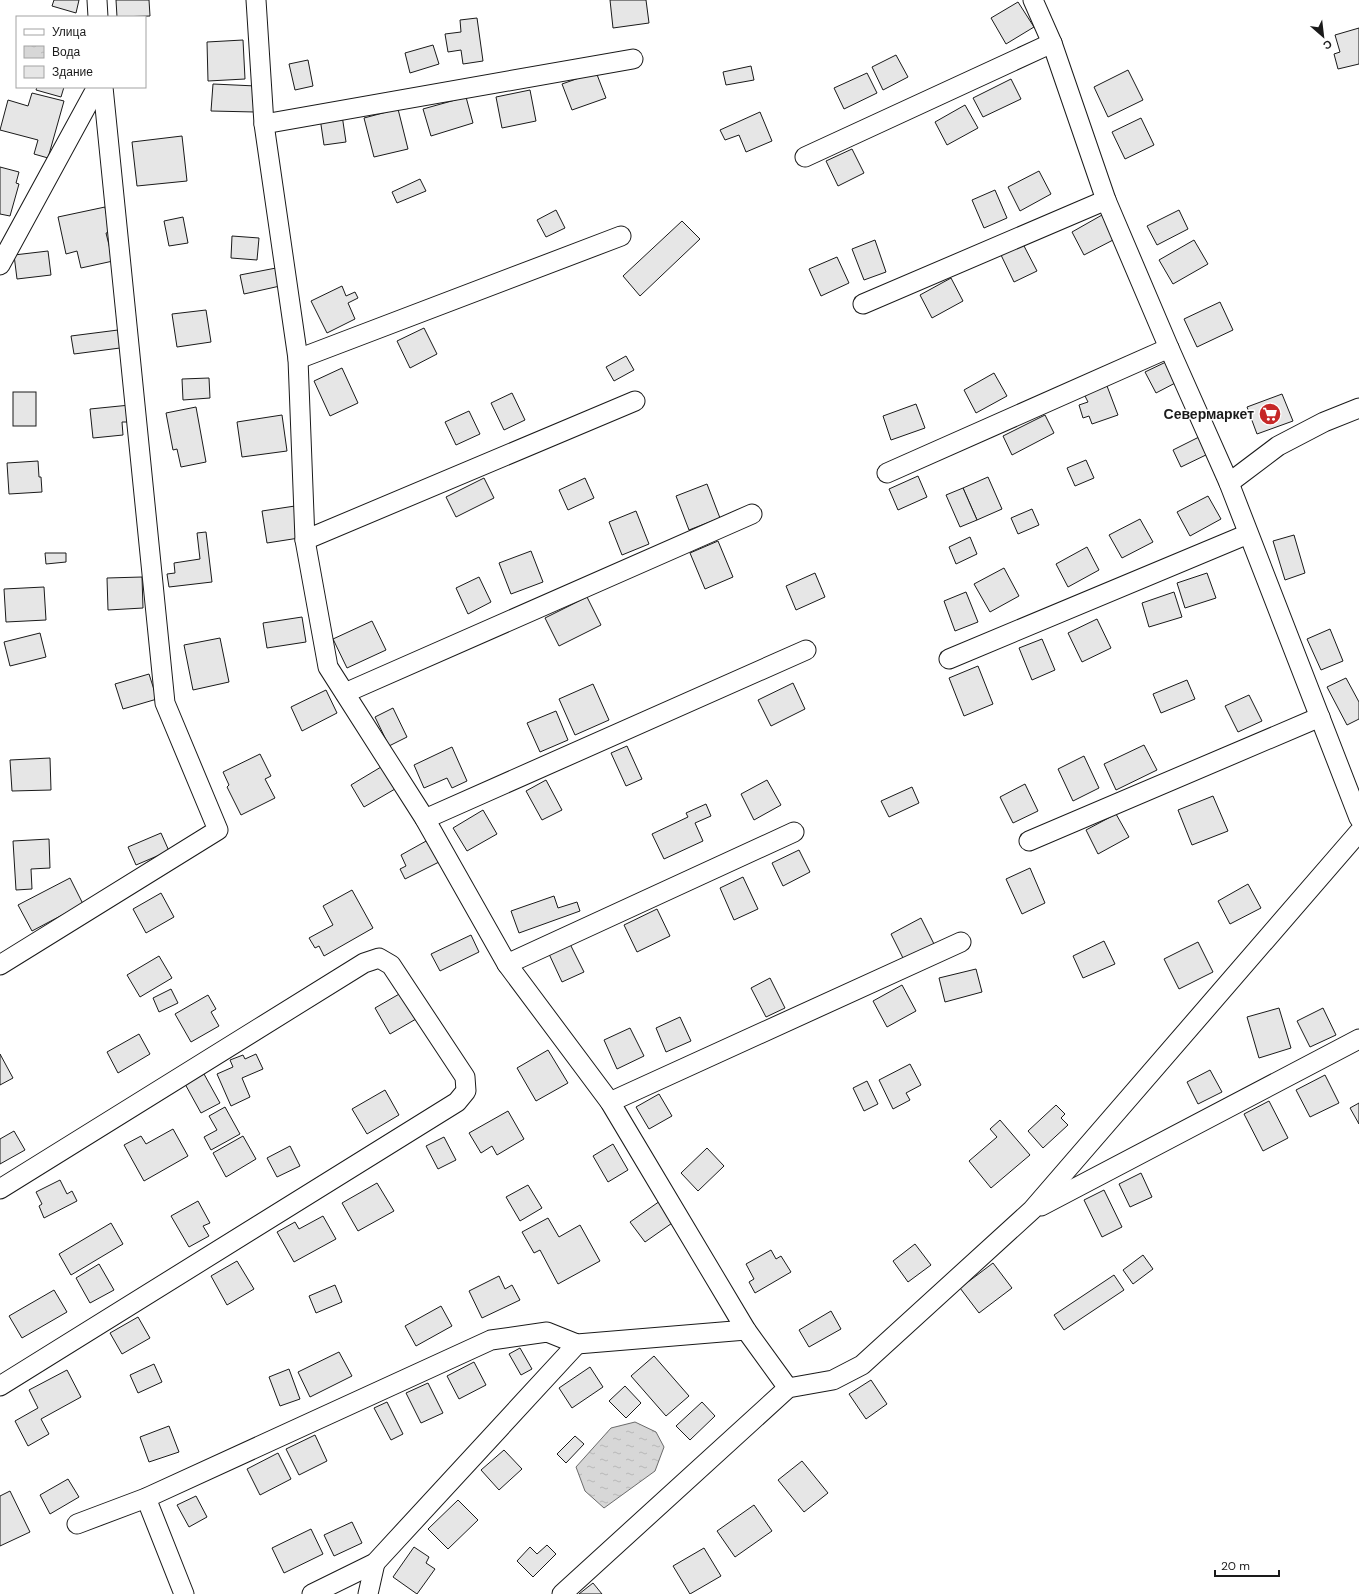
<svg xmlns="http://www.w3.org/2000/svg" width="1359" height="1594" viewBox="0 0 1359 1594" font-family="'DM Sans',sans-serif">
<defs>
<pattern id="water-ripples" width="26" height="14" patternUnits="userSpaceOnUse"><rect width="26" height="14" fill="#d7d7d7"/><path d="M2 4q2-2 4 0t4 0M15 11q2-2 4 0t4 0" fill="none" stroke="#b8b8b8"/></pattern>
</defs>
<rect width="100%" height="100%" fill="#fff"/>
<path fill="url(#water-ripples)" stroke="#6a6a6a" d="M635 1422 656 1432 664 1447 655 1471 604 1508 585 1491 576 1467 611 1428Z"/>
<g fill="#e6e6e6" stroke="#1a1a1a">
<path d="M54 0H79L76 13 52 6Z"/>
<path d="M116 0H149L150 16 117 17Z"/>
<path d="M610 0H646L649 23 613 28Z"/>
<path d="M1018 2 1034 27 1006 44 991 18Z"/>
<path d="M477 18 483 61 463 64 461 50 448 52 445 34 461 32 460 20Z"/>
<path d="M1359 28V64L1338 69 1334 54 1340 52 1335 35Z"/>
<path d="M243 40 245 79 208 81 207 42Z"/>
<path d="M433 45 439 64 410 73 405 53Z"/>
<path d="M896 55 908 77 883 90 872 67Z"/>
<path d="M308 60 313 86 295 90 289 64Z"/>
<path d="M751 66 754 80 726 85 723 72Z"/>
<path d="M1128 70 1143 100 1108 117 1094 87Z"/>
<path d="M596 72 606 98 572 110 562 84Z"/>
<path d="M867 73 877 93 844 109 834 88Z"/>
<path d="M1011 79 1021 99 983 117 973 98Z"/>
<path d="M213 84 256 86 255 112 211 111Z"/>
<path d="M37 87H64L61 97 36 90Z"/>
<path d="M530 90 536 121 502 128 496 97Z"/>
<path d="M32 93 64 101 48 158 34 154 38 140 0 130 8 100 28 106Z"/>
<path d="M466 97 473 123 431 136 423 109Z"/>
<path d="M965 105 978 128 947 145 935 122Z"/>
<path d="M398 109 408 149 374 157 364 118Z"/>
<path d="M760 112 772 141 746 152 739 135 725 140 720 130Z"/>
<path d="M342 115 346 142 324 145 320 118Z"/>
<path d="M1141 118 1154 145 1125 159 1112 132Z"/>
<path d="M182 136 187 181 137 186 132 142Z"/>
<path d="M852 149 864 173 838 186 826 161Z"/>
<path d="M0 167 19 172 16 183 19 184 10 216 0 214Z"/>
<path d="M1039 171 1051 194 1020 211 1008 187Z"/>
<path d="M420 179 426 191 397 203 392 192Z"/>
<path d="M995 190 1007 218 984 228 972 200Z"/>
<path d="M105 207 110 232 106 233 113 261 81 268 77 251 66 254 58 217Z"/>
<path d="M556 210 565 228 546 237 537 220Z"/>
<path d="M1179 210 1188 229 1157 245 1147 226Z"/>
<path d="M1102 215 1115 239 1084 255 1072 232Z"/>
<path d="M183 217 188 243 169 246 164 221Z"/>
<path d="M682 221 700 239 640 296 623 276Z"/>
<path d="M232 236 259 238 257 260 231 258Z"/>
<path d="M875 240 886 272 864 280 852 249Z"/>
<path d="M1194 240 1208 264 1173 284 1159 260Z"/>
<path d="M1023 244 1037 271 1014 282 1001 255Z"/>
<path d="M48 251 51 275 17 279 14 255Z"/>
<path d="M837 257 849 283 821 296 809 269Z"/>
<path d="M276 268 280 286 244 294 240 275Z"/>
<path d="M951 278 963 301 932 318 920 295Z"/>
<path d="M342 286 346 296 355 292 358 298 348 303 355 319 327 333 311 301Z"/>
<path d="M1220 302 1233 330 1197 347 1184 319Z"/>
<path d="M206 310 211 342 177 347 172 314Z"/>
<path d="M424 328 437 354 410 368 397 341Z"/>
<path d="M118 330 120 348 74 354 71 336Z"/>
<path d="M626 356 634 370 614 381 606 367Z"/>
<path d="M1168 361 1179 381 1156 393 1145 372Z"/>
<path d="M342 368 358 403 330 416 314 381Z"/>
<path d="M994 373 1007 396 976 413 964 390Z"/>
<path d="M209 378 210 398 183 400 182 379Z"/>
<path d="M1107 386 1118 415 1092 424 1089 416 1083 418 1079 405 1088 402 1084 394Z"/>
<rect x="13" y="392" width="23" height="34"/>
<path d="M512 393 525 420 504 430 491 403Z"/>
<path d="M1282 394 1293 421 1257 434 1247 407Z"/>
<path d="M916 404 925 428 891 440 883 416Z"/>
<path d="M130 405 132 422H122L123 435 93 438 90 409Z"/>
<path d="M196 407 206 462 181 467 177 449 173 450 166 413Z"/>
<path d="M469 411 480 434 456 445 445 422Z"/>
<path d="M282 415 287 451 242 457 237 422Z"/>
<path d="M1045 415 1054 433 1012 455 1003 436Z"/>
<path d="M1201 436 1210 453 1181 467 1173 450Z"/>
<path d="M1086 460 1094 478 1075 486 1067 468Z"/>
<path d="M38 461 39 477H41L42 492 9 494 7 463Z"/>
<path d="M918 476 927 497 898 510 889 489Z"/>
<path d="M988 477 1002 509 977 520 963 488Z"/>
<path d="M484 478 494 498 456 517 446 497Z"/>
<path d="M585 478 594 498 568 510 559 490Z"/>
<path d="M707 484 720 518 689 530 676 496Z"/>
<path d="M963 488 977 520 960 527 946 495Z"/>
<path d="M1208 496 1221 519 1190 536 1177 512Z"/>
<path d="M295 506 299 538 267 543 262 511Z"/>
<path d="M1032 509 1039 525 1018 534 1011 518Z"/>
<path d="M636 511 649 544 622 555 609 522Z"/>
<path d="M1140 519 1153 542 1122 558 1109 535Z"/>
<path d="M206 532 212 582 169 587 167 574 175 573 174 563 200 559 197 533Z"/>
<path d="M1294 535 1305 573 1285 580 1273 541Z"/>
<path d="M970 537 977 554 956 564 949 547Z"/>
<path d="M718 541 733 577 705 589 690 553Z"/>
<path d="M1087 547 1099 570 1068 587 1056 564Z"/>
<path d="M531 551 543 582 511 594 499 563Z"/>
<path d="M45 553H66V562L46 564Z"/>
<path d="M1004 568 1019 596 990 612 974 584Z"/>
<path d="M815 573 825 597 796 610 786 586Z"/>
<path d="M1207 573 1216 598 1185 608 1177 583Z"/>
<path d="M142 577 143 608 108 610 107 578Z"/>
<path d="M479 577 491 602 468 614 456 588Z"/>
<path d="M44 587 46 620 6 622 4 589Z"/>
<path d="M966 592 978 622 955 631 944 601Z"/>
<path d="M1174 592 1182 617 1149 627 1142 603Z"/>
<path d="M587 597 601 625 559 646 545 618Z"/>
<path d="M302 617 306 642 267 648 263 623Z"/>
<path d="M1097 619 1111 648 1082 662 1068 633Z"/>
<path d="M372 621 386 650 347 668 333 639Z"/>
<path d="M1330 629 1343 661 1321 670 1307 639Z"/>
<path d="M40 633 46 657 10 666 4 642Z"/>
<path d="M220 638 229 682 193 690 184 645Z"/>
<path d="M1042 639 1055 670 1032 680 1019 648Z"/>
<path d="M978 666 993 704 964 716 949 678Z"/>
<path d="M149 674 157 699 123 709 115 684Z"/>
<path d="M1346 678 1359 702V719L1347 725 1327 687Z"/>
<path d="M1187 680 1195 699 1161 713 1153 694Z"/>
<path d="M793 683 805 709 771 726 758 700Z"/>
<path d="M593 684 609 720 575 735 559 699Z"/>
<path d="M326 690 337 713 302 731 291 707Z"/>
<path d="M1249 695 1262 721 1238 732 1225 706Z"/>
<path d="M393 708 407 737 389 746 375 717Z"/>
<path d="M556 711 568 740 540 752 527 723Z"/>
<path d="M1144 745 1157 770 1116 790 1104 764Z"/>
<path d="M627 746 642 779 626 786 611 753Z"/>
<path d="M452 747 467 781 452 788 447 778 424 788 414 765Z"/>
<path d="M260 754 271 776 265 779 275 798 241 815 227 787 229 785 223 772Z"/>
<path d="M1084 756 1099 788 1073 801 1058 769Z"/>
<path d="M50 758 51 790 12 791 10 760Z"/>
<path d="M381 767 395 789 364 807 351 785Z"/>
<path d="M546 780 562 810 542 820 526 791Z"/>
<path d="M767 780 781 805 754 820 741 794Z"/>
<path d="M1025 784 1038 811 1013 823 1000 797Z"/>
<path d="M912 787 919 803 889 817 881 801Z"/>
<path d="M1213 796 1228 831 1192 845 1178 810Z"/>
<path d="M706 804 711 816 695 823 703 841 664 859 652 834 688 817 686 813Z"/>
<path d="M483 810 497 834 467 851 453 828Z"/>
<path d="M1116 814 1129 837 1098 854 1086 830Z"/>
<path d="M161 833 169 851 136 865 128 847Z"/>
<path d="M49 839 50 868 31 869 32 889 16 890 13 841Z"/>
<path d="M428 840 439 862 405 879 400 869 406 866 401 855Z"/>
<path d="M799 850 810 872 783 886 772 863Z"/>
<path d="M1030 868 1045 903 1022 914 1006 879Z"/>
<path d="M743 877 758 909 734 920 720 888Z"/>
<path d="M70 878 83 904 32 931 18 905Z"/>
<path d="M1248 884 1261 908 1230 924 1218 901Z"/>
<path d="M352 890 373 928 324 956 319 946 315 948 309 938 333 925 323 906Z"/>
<path d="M161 893 174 917 146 933 133 909Z"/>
<path d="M554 896 558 908 577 902 580 911 519 933 511 911Z"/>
<path d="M657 909 670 936 637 952 624 925Z"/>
<path d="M921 918 934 944 904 960 891 934Z"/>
<path d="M471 935 479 952 440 971 431 954Z"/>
<path d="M1104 941 1115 964 1083 978 1073 956Z"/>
<path d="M1198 942 1213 972 1179 989 1164 959Z"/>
<path d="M570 944 584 972 562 982 549 954Z"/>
<path d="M159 956 172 978 140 997 127 975Z"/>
<path d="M976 969 982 992 945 1002 939 978Z"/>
<path d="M770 978 785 1008 766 1017 751 988Z"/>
<path d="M902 985 916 1011 887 1027 873 1001Z"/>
<path d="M171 989 178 1003 159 1012 153 998Z"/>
<path d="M401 993 416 1019 390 1034 375 1008Z"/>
<path d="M208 995 216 1009 211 1012 219 1026 191 1042 175 1014Z"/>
<path d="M1279 1008 1291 1048 1259 1058 1247 1017Z"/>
<path d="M1323 1008 1336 1035 1310 1047 1297 1021Z"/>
<path d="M680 1017 691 1041 666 1052 656 1028Z"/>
<path d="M630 1028 644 1056 617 1069 604 1040Z"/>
<path d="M139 1034 150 1054 118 1073 107 1052Z"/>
<path d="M548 1050 568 1083 536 1101 517 1068Z"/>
<path d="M0 1054 13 1078 0 1085Z"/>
<path d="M256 1054 263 1069 242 1078 250 1097 231 1106 217 1074 233 1067 230 1060 243 1055 245 1059Z"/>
<path d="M910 1064 921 1085 906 1093 910 1100 893 1109 879 1080Z"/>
<path d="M1210 1070 1222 1092 1198 1104 1187 1082Z"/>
<path d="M204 1074 220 1103 201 1113 185 1084Z"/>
<path d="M1325 1075 1339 1103 1310 1117 1296 1090Z"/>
<path d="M867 1081 878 1104 864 1111 853 1088Z"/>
<path d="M385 1090 399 1115 367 1134 352 1109Z"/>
<path d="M659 1094 672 1116 649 1129 636 1107Z"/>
<path d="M1269 1101 1288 1138 1263 1151 1244 1114Z"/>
<path d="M1359 1103V1124L1350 1108Z"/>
<path d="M1056 1105 1065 1114 1061 1118 1068 1125 1043 1148 1028 1131Z"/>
<path d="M225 1107 240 1134 211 1150 204 1137 217 1130 209 1116Z"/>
<path d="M508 1111 524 1139 497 1155 492 1146 481 1153 469 1133Z"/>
<path d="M1000 1120 1030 1155 991 1188 969 1161 997 1137 990 1129Z"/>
<path d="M173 1129 188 1156 144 1181 124 1145 141 1136 146 1144Z"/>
<path d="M14 1131 25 1150 0 1164V1139Z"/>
<path d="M243 1136 256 1159 226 1177 213 1153Z"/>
<path d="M444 1137 456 1160 438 1169 426 1146Z"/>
<path d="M613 1144 628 1170 608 1182 593 1156Z"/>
<path d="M290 1146 300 1166 277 1177 267 1158Z"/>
<path d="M707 1148 724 1166 698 1191 681 1173Z"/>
<path d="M1141 1173 1152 1197 1130 1207 1119 1184Z"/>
<path d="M60 1180 67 1194 72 1191 77 1201 44 1218 39 1206 42 1204 36 1192Z"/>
<path d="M377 1183 394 1211 358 1231 342 1203Z"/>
<path d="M528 1185 542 1208 520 1221 506 1197Z"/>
<path d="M1104 1190 1122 1227 1102 1237 1084 1200Z"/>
<path d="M198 1201 210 1223 203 1226 209 1236 189 1247 171 1216Z"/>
<path d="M660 1201 675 1221 645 1242 630 1222Z"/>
<path d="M323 1216 336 1239 294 1262 277 1232 295 1222 299 1229Z"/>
<path d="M548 1218 559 1237 580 1225 600 1261 558 1284 540 1250 534 1253 522 1232Z"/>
<path d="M111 1223 123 1244 71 1275 59 1254Z"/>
<path d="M915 1244 931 1265 908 1282 893 1261Z"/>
<path d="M771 1250 776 1259 781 1256 791 1272 755 1293 749 1282 754 1279 746 1264Z"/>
<path d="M1143 1255 1153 1269 1133 1284 1123 1270Z"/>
<path d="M237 1261 254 1289 227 1305 211 1276Z"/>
<path d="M993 1263 1012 1288 979 1313 960 1288Z"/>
<path d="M99 1264 114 1290 90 1303 76 1278Z"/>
<path d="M1114 1275 1124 1290 1064 1330 1054 1315Z"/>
<path d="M499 1276 505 1289 512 1285 520 1300 482 1318 469 1291Z"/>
<path d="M335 1285 342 1302 316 1313 309 1296Z"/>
<path d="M54 1290 67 1312 22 1338 9 1316Z"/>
<path d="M441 1306 452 1326 416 1346 405 1326Z"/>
<path d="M831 1311 841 1329 809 1347 799 1330Z"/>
<path d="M138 1317 150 1338 122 1354 110 1333Z"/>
<path d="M520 1348 532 1369 521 1375 509 1354Z"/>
<path d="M339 1352 352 1376 310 1397 298 1372Z"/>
<path d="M654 1356 689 1396 666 1416 631 1376Z"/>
<path d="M474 1362 486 1385 459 1399 447 1376Z"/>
<path d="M154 1364 162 1382 138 1393 130 1375Z"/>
<path d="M590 1367 603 1387 572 1408 559 1388Z"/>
<path d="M289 1369 300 1399 280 1406 269 1377Z"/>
<path d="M67 1370 81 1397 41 1419 49 1434 28 1446 15 1421 38 1408 29 1390Z"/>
<path d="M871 1380 887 1404 866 1419 849 1394Z"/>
<path d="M428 1383 443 1413 421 1423 406 1393Z"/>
<path d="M625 1386 641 1403 626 1418 609 1401Z"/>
<path d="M387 1402 403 1434 391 1440 374 1408Z"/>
<path d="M702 1402 715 1416 690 1440 676 1426Z"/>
<path d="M169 1426 179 1452 149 1462 140 1437Z"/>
<path d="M315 1435 327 1461 299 1475 286 1449Z"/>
<path d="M575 1436 584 1444 566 1463 557 1454Z"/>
<path d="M504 1450 522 1469 499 1490 481 1470Z"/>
<path d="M278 1453 291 1479 260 1495 247 1469Z"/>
<path d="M802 1461 828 1493 804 1512 778 1480Z"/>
<path d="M68 1479 79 1497 50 1514 40 1495Z"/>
<path d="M10 1491 30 1532 0 1546V1496Z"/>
<path d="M196 1496 207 1517 189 1527 177 1505Z"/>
<path d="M458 1500 478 1520 448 1549 428 1529Z"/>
<path d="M754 1505 772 1531 735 1557 717 1531Z"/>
<path d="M352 1522 362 1543 334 1556 324 1535Z"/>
<path d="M311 1529 323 1554 284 1573 272 1548Z"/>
<path d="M547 1545 556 1554 533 1577 517 1561 530 1547 537 1554Z"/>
<path d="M414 1547 429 1557 426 1563 435 1569 417 1594 393 1577Z"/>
<path d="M704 1548 721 1576 690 1594 673 1566Z"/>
<path d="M593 1583 602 1594H579Z"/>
</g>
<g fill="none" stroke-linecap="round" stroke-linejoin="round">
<g stroke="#1a1a1a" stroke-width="21">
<g id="minor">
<path d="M97 0 98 17"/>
<path d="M256 0 264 124 298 359 305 540 328 667 425 819 507 964 610 1102 746 1330 788 1388"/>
<path d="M1033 0 1052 43 1106 200 1169 348 1229 483 1359 818"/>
<path d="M264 124 633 59"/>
<path d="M805 157 1052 43"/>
<path d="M0 265 97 87"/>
<path d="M863 304 1106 200"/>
<path d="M298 359 621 236"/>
<path d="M887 473 1169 348"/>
<path d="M1229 483 1278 446 1324 422 1359 408"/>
<path d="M305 540 635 401"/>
<path d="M949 659 1248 534"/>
<path d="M345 693 752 514"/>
<path d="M425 819 806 650"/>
<path d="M1029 841 1320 717"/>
<path d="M507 964 794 832"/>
<path d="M0 965 218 830 165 703 103 87"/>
<path d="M610 1102 961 942"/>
<path d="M0 1189 364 963 379 958 391 965 465 1077 466 1091 457 1102 0 1386"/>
<path d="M1041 1206 1359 1039"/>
<path d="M146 1498 184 1594"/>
<path d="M77 1524 146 1498 491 1340 547 1332 577 1344 746 1330"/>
<path d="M312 1594 375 1563 577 1344"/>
<path d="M368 1594 375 1563"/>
<path d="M562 1594 788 1388 833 1380 862 1365 1032 1210 1359 832"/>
</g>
</g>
<use href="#minor" stroke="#fff" stroke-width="19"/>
</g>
<defs>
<g id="supermarket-disc" transform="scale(1.15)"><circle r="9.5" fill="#c62828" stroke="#fff"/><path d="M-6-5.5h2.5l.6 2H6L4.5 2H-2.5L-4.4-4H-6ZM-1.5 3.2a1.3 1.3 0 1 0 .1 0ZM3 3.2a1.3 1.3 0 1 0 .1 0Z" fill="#fff"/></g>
</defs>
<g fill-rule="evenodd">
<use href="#supermarket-disc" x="1270" y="414"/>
</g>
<g text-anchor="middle" stroke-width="3" stroke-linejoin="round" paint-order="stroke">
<g font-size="14" font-weight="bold" fill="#1a1a1a" stroke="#fff" text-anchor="end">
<text x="1254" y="419">Севермаркет</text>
</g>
</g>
<rect x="16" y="16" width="130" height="72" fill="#ffffff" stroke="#a3a3a3"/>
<rect x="24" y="29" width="20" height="6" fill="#ffffff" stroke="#a3a3a3"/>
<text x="52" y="36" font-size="12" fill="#1a1a1a">Улица</text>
<rect x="24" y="46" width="20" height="12" fill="url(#water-ripples)" stroke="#a3a3a3"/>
<text x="52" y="56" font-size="12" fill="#1a1a1a">Вода</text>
<rect x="24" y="66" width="20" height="12" fill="#e6e6e6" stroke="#a3a3a3"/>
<text x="52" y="76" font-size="12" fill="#1a1a1a">Здание</text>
<g transform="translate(1323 36) rotate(152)" stroke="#ffffff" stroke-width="3" paint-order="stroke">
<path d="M0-3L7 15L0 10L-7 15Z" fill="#1a1a1a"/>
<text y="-6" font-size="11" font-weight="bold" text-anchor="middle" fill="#1a1a1a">С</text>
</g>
<path d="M1215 1570v6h64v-6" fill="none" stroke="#1a1a1a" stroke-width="2"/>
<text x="1221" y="1570" font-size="12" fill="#1a1a1a" stroke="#ffffff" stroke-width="3" paint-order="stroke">20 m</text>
</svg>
